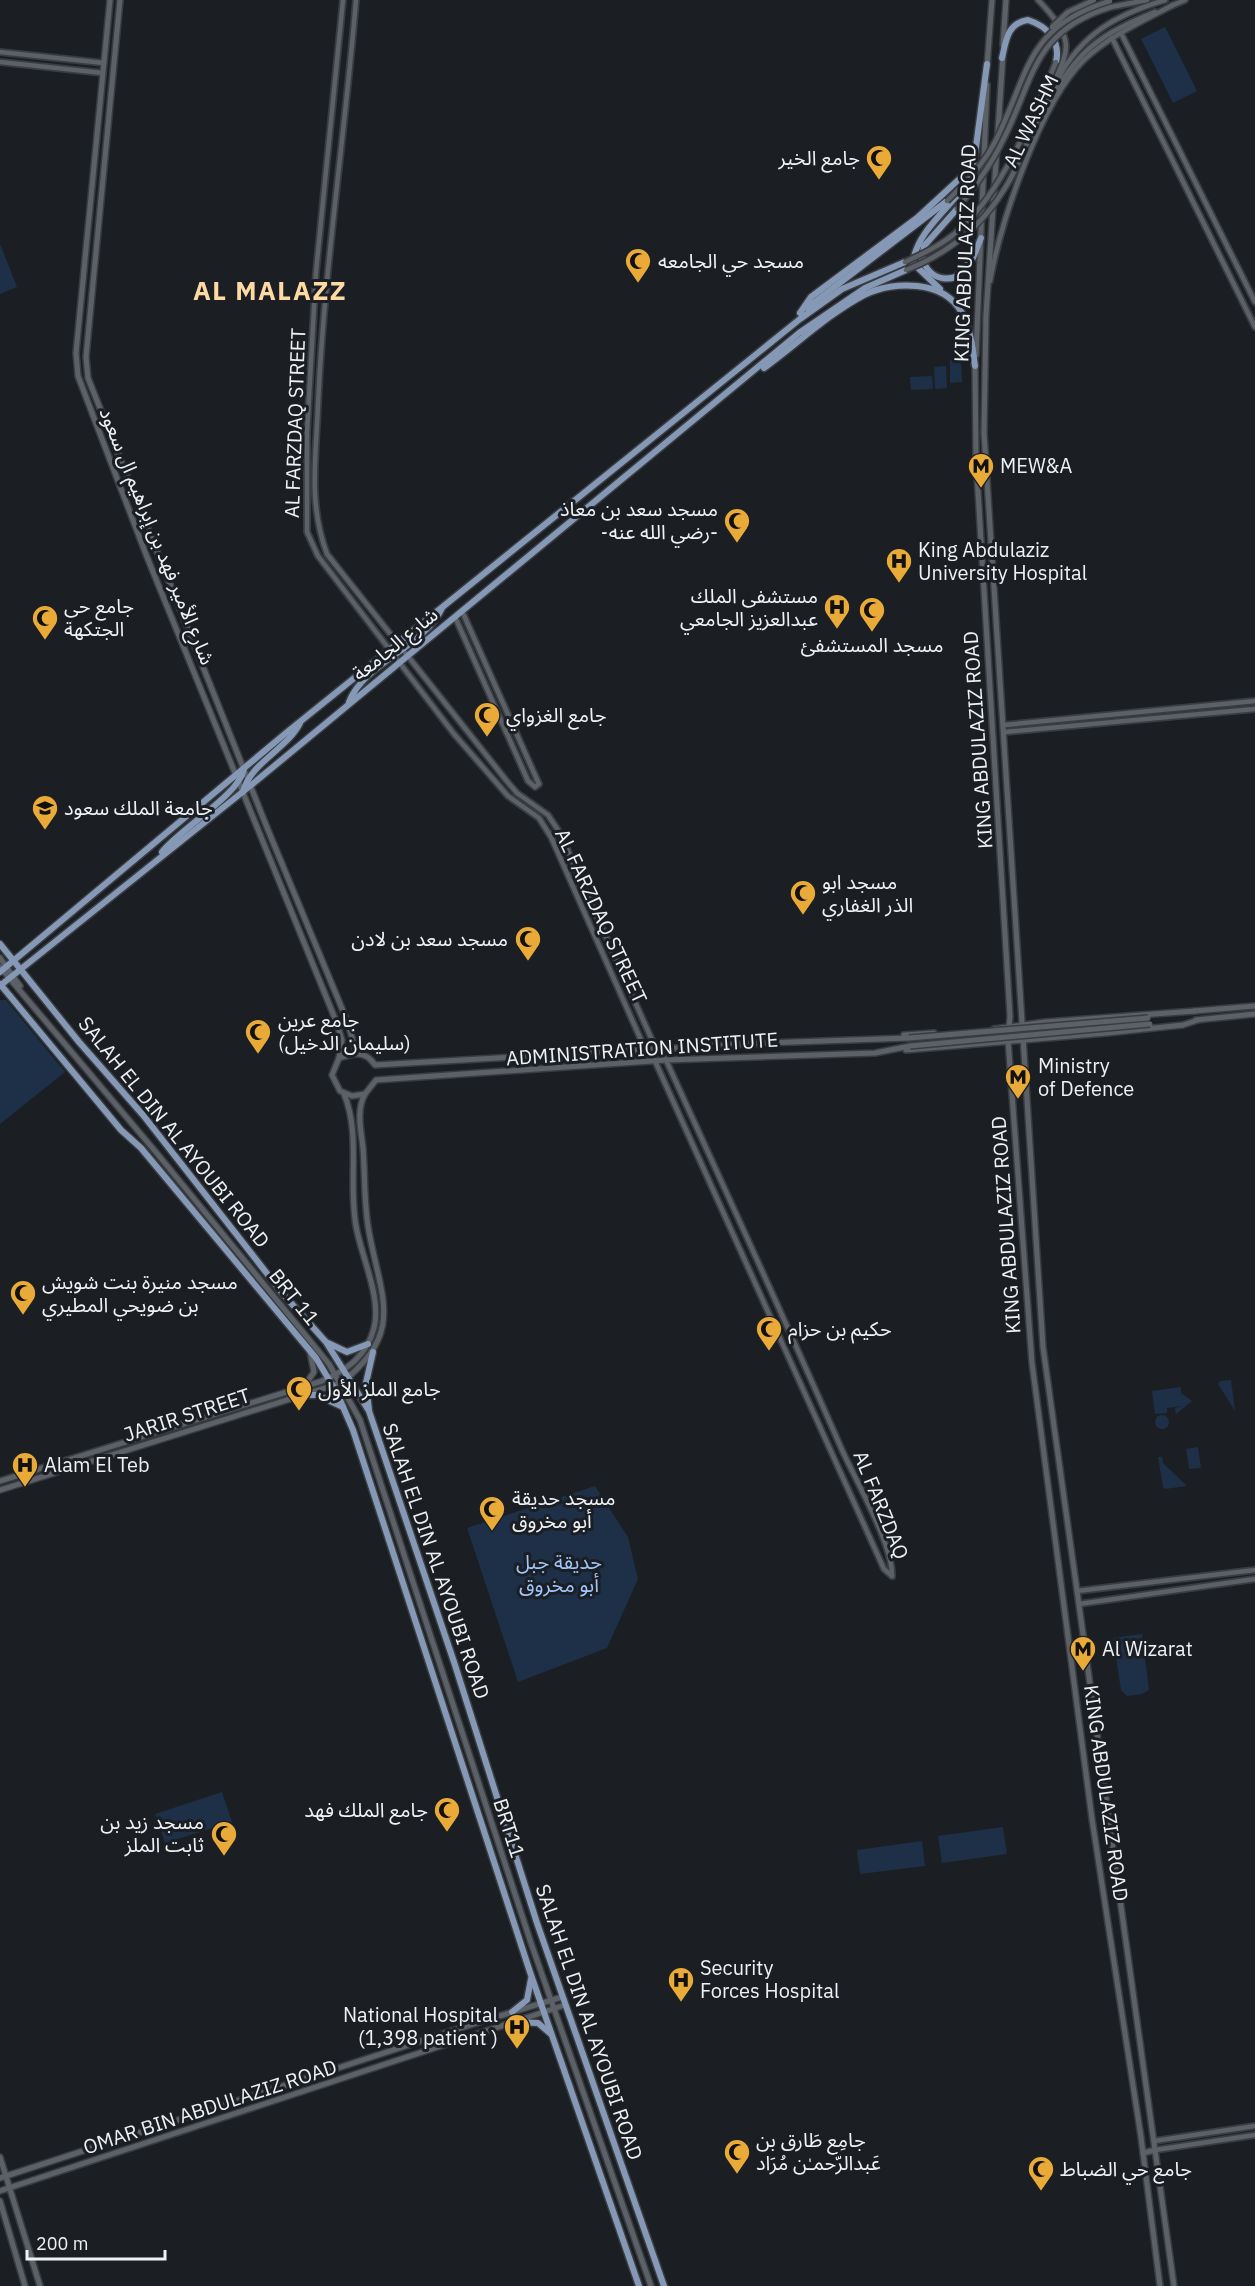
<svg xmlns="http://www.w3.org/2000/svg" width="1255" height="2286" viewBox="0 0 1255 2286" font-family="'IBM Plex Sans','Noto Sans Arabic',sans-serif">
<rect width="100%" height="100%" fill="#1b1f24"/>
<g fill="#1e2f48">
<path d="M1165 27 1197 91 1173 103 1141 39Z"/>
<path d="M0 244 17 287 0 294Z"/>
<path d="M961 359 962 382 950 383V360Z"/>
<path d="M946 366 947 388 935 389 934 367Z"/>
<path d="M932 376 933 389 911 390 910 377Z"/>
<path d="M0 1000H6L65 1072 0 1124Z"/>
<path d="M1231 1380 1235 1411 1218 1384 1220 1381Z"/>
<path d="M1181 1387V1393L1192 1401 1176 1414 1175 1408 1183 1406 1167 1408V1413L1155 1414 1152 1391Z"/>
<circle cx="1162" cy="1422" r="7"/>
<path d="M1198 1447 1201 1468 1189 1469 1186 1449Z"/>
<path d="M1158 1457H1162L1163 1463 1187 1486 1165 1489 1163 1487Z"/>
<path d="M595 1486 628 1537 638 1579 607 1648 518 1682 467 1528Z"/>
<path d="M1142 1634 1149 1690 1142 1694 1127 1696 1121 1690 1113 1638Z"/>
<path d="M222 1792 232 1822 165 1843 155 1814Z"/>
<path d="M1003 1827 1007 1854 942 1863 938 1836Z"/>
<path d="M922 1841 925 1866 860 1874 857 1850Z"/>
</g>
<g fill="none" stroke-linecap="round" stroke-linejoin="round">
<g stroke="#393c40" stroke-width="8">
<g id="tertiary">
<path d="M343 0 316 272 307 433V532L318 556 454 734 508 796 539 818 551 837 645 1049 655 1061 884 1569 892 1576"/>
<path d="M356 0C345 135 324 270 318 405 316 458 308 503 327 554L506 780 517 793 548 815 560 833 656 1049 666 1060C725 1190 785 1319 842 1450 856 1481 893 1545 892 1576"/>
<path d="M1038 0C1085 48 1063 55 1042 108"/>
<path d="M1171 6 1185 0"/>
<path d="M1111 7 1147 0"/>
<path d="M1121 33 1255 302"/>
<path d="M1112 38 1255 327"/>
<path d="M0 52 104 63"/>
<path d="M0 62 103 73"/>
<path d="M1058 79C1082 33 1118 14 1165 0"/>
<path d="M1037 121C1074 59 1085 40 1155 12"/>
<path d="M990 281C1001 221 1040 103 1084 60 1109 36 1143 21 1173 5"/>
<path d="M455 617 528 781 535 787 539 784 462 611"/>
<path d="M1004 725 1255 701"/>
<path d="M1005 732 1255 709"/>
<path d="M1077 1591 1255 1570"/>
<path d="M1079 1604 1255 1579"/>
<path d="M1154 2141 1255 2126"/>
<path d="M1155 2150 1255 2135"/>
</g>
</g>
<g stroke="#393c40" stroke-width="8">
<g id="secondary">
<path d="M110 0 76 353 78 376 147 557 336 1021 342 1040 339 1058"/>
<path d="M120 0 86 357 88 378 268 830 348 1023 356 1052"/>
<path d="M1003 45 1006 0"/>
<path d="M1003 54 986 315 984 433 1043 1347 1155 2150 1143 2153"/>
<path d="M987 67 992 0"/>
<path d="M976 355 987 85"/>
<path d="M975 364 976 459 1010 1016 1008 1040 1032 1363 1092 1819 1141 2137 1160 2286"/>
<path d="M0 958 20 986"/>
<path d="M0 967 155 1151 329 1364 360 1420 531 1943 651 2286"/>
<path d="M1194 1011 1255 1006"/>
<path d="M1196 1020 1255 1014"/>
<path d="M994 1029 1045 1022 1195 1011"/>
<path d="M904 1035 934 1033"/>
<path d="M909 1038 764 1043 375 1065C365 1050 354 1053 339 1058L332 1075 340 1091 352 1096 365 1094 376 1080 666 1060 875 1053 910 1046"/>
<path d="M906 1050 1107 1033 1183 1025 1198 1020"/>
<path d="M305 1385 314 1372 310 1352"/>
<path d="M0 1481 322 1381C347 1370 367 1356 374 1328 382 1298 361 1256 356 1226 348 1183 361 1134 344 1094"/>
<path d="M0 1490 341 1383C408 1331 379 1295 368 1226 364 1200 365 1174 363 1148 361 1130 356 1110 365 1094"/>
<path d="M1155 2150 1174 2286"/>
<path d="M0 2157 40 2286"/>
<path d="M0 2178 473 2024 562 1997"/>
<path d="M0 2191 565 2005"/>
<path d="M0 2201 25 2286"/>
</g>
</g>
<g stroke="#393c40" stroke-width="9">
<g id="primary">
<path d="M1002 58C1006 41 1007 23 1028 20 1047 26 1061 41 1056 62"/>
<path d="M957 209 924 246 922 259C928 274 939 282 956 277L973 258 981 238"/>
<path d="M940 289 913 263C916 230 956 203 974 174"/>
<path d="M807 308 947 201"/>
<path d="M800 313 811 297 917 218 966 173 974 162 987 64"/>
<path d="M764 368C797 344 828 314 864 295 880 287 900 284 917 286 964 291 970 325 975 366"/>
<path d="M349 702C364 663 424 647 442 608"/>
<path d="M243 792C250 763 286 750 300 723"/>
<path d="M162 852C181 828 239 795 244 769"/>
<path d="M0 944 79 1042 143 1115 283 1294 326 1342 369 1411 454 1662 537 1923 664 2286"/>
<path d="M0 972 286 733 800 319 842 289 905 262"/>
<path d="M0 984 121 1130 141 1148 316 1358 337 1393 353 1430 530 1972 639 2286"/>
<path d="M1 985 250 786 799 333 865 288 906 270"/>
<path d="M328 1343 347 1352 368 1344"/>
<path d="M305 1395H317L343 1407"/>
<path d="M369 1410 366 1383 373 1352"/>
<path d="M512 2012 527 2000 531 1979"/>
<path d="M515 2022 538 2023 551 2034"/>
</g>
</g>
<use href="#tertiary" stroke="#5c6067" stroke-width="4.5"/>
<use href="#secondary" stroke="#5c6067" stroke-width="5"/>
<use href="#primary" stroke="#8599b6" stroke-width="6"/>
<g stroke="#393c40" stroke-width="8" stroke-linecap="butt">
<g id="tertiary-bridge">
<path d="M1052 27 1068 12 1094 0"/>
<path d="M947 201C966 182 984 164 996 140 1030 72 1025 27 1110 1"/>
<path d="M957 209C973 189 990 167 1001 144 1035 80 1030 32 1111 7"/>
<path d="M905 262C924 253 944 244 960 229 1002 192 1034 114 1056 62"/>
<path d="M906 270C947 254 982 226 1005 188 1018 168 1026 143 1037 121"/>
</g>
</g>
<g stroke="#393c40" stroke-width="8" stroke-linecap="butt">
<g id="secondary-bridge">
<path d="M909 1038 1148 1018"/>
<path d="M910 1046 1150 1024"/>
</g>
</g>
<use href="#tertiary-bridge" stroke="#5c6067" stroke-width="4.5"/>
<use href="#secondary-bridge" stroke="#5c6067" stroke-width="5"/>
</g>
<defs>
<g id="mosque-pin" transform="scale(1.35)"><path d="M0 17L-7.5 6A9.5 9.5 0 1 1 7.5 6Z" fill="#eaaa38" stroke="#1b1f24"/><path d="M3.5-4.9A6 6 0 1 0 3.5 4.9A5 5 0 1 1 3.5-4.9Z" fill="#111"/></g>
<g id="metro-pin" transform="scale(1.35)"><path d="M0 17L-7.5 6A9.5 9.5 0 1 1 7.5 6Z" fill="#eaaa38" stroke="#1b1f24"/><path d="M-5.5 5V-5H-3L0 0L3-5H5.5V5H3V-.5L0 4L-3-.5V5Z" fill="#111"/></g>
<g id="hospital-pin" transform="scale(1.35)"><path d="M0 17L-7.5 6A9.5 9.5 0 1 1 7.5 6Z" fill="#eaaa38" stroke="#1b1f24"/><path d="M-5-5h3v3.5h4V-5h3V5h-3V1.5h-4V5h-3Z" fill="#111"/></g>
<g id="university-pin" transform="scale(1.35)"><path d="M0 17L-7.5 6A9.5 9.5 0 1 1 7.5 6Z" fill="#eaaa38" stroke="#1b1f24"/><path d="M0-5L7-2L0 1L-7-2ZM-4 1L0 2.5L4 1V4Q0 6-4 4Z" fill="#111"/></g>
</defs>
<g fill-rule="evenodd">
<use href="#mosque-pin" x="879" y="158"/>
<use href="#mosque-pin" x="638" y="261"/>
<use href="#metro-pin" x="981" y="466"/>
<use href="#mosque-pin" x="737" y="521"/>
<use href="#hospital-pin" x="899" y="561"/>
<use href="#hospital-pin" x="837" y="607"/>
<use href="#mosque-pin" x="872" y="610"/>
<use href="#mosque-pin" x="45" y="618"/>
<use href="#mosque-pin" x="487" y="715"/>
<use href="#university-pin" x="45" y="808"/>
<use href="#mosque-pin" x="803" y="893"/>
<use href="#mosque-pin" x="528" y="939"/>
<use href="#mosque-pin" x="258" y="1032"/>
<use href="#metro-pin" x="1018" y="1077"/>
<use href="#mosque-pin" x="23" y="1293"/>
<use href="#mosque-pin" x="769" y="1329"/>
<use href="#mosque-pin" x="299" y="1389"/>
<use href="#hospital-pin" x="25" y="1465"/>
<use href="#mosque-pin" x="492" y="1509"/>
<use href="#metro-pin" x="1083" y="1649"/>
<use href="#mosque-pin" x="447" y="1810"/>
<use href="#mosque-pin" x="224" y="1834"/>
<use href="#hospital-pin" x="681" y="1980"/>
<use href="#hospital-pin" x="517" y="2027"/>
<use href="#mosque-pin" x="737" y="2152"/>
<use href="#mosque-pin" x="1041" y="2169"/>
</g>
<g text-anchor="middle" stroke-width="6" stroke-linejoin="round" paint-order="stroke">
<g font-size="20" fill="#eff2f5" stroke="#1b1f24">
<text transform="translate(1031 121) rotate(-64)" y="7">AL WASHM</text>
<text transform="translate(965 253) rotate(-88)" y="7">KING ABDULAZIZ ROAD</text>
<text transform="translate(295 423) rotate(-88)" y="7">AL FARZDAQ STREET</text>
<text transform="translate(157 536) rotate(68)" y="7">شارع الأمير فهد بن إبراهيم ال سعود</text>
<text transform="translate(395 644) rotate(-39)" y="7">شارع الجامعة</text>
<text transform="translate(978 740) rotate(-94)" y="7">KING ABDULAZIZ ROAD</text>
<text transform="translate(601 916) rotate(65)" y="7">AL FARZDAQ STREET</text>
<text transform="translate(642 1049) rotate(-4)" y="7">ADMINISTRATION INSTITUTE</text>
<text transform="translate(174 1132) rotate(51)" y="7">SALAH EL DIN AL AYOUBI ROAD</text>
<text transform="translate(1006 1225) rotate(-94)" y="7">KING ABDULAZIZ ROAD</text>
<text transform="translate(294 1297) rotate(51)" y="7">BRT 11</text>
<text transform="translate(187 1415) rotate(-18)" y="7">JARIR STREET</text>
<text transform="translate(881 1505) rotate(68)" y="7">AL FARZDAQ</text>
<text transform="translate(436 1561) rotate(71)" y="7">SALAH EL DIN AL AYOUBI ROAD</text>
<text transform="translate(1106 1793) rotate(82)" y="7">KING ABDULAZIZ ROAD</text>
<text transform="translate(509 1828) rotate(72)" y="7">BRT11</text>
<text transform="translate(589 2022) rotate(71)" y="7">SALAH EL DIN AL AYOUBI ROAD</text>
<text transform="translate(210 2107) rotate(-18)" y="7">OMAR BIN ABDULAZIZ ROAD</text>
</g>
<g font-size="20" fill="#eff2f5" stroke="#1b1f24" text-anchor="start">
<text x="860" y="165" text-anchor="end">جامع الخير</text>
<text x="658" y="268">مسجد حي الجامعه</text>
<text x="1000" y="473">MEW&amp;A</text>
<text x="718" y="516" text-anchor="end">مسجد سعد بن معاذ<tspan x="718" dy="23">-رضي الله عنه-</tspan></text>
<text x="918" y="557">King Abdulaziz<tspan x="918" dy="23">University Hospital</tspan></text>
<text x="818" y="603" text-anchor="end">مستشفى الملك<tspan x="818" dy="23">عبدالعزيز الجامعي</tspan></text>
<text x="64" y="613">جامع حي<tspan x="64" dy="23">الجتكهة</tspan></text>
<text x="872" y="652" text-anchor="middle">مسجد المستشفئ</text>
<text x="506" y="722">جامع الغزواي</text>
<text x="64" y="815">جامعة الملك سعود</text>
<text x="822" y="889">مسجد ابو<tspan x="822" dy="23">الذر الغفاري</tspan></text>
<text x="508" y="946" text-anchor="end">مسجد سعد بن لادن</text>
<text x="278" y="1027">جامع عرين<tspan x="278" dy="23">(سليمان الدخيل)</tspan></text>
<text x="1038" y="1073">Ministry<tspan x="1038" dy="23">of Defence</tspan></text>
<text x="42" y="1289">مسجد منيرة بنت شويش<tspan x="42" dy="23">بن ضويحي المطيري</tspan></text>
<text x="788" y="1336">حكيم بن حزام</text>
<text x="318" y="1396">جامع الملز الأول</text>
<text x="44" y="1472">Alam El Teb</text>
<text x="512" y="1505">مسجد حديقة<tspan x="512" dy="23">أبو مخروق</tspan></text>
<text x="1102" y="1656">Al Wizarat</text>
<text x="428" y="1817" text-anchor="end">جامع الملك فهد</text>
<text x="204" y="1829" text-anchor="end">مسجد زيد بن<tspan x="204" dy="23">ثابت الملز</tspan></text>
<text x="700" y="1975">Security<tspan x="700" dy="23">Forces Hospital</tspan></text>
<text x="498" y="2022" text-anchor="end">National Hospital<tspan x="498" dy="23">(1,398 patient )</tspan></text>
<text x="756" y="2147">جامِع طَارق بن<tspan x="756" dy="23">عَبدالرّحمـٰن مُرَاد</tspan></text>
<text x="1060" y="2176">جامع حي الضباط</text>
</g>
<g font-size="20" fill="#a0c6fe" stroke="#1b1f24">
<text x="559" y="1569">حديقة جبل<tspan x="559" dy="23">أبو مخروق</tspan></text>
</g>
<g font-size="26" font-weight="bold" letter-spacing="1.5" fill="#fdd9a3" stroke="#1b1f24">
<text x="270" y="300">AL MALAZZ</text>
</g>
</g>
<path d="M27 2250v9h138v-9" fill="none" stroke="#eff2f5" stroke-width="3"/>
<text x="36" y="2250" font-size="18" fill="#eff2f5" stroke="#1b1f24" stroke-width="4.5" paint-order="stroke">200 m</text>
</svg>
